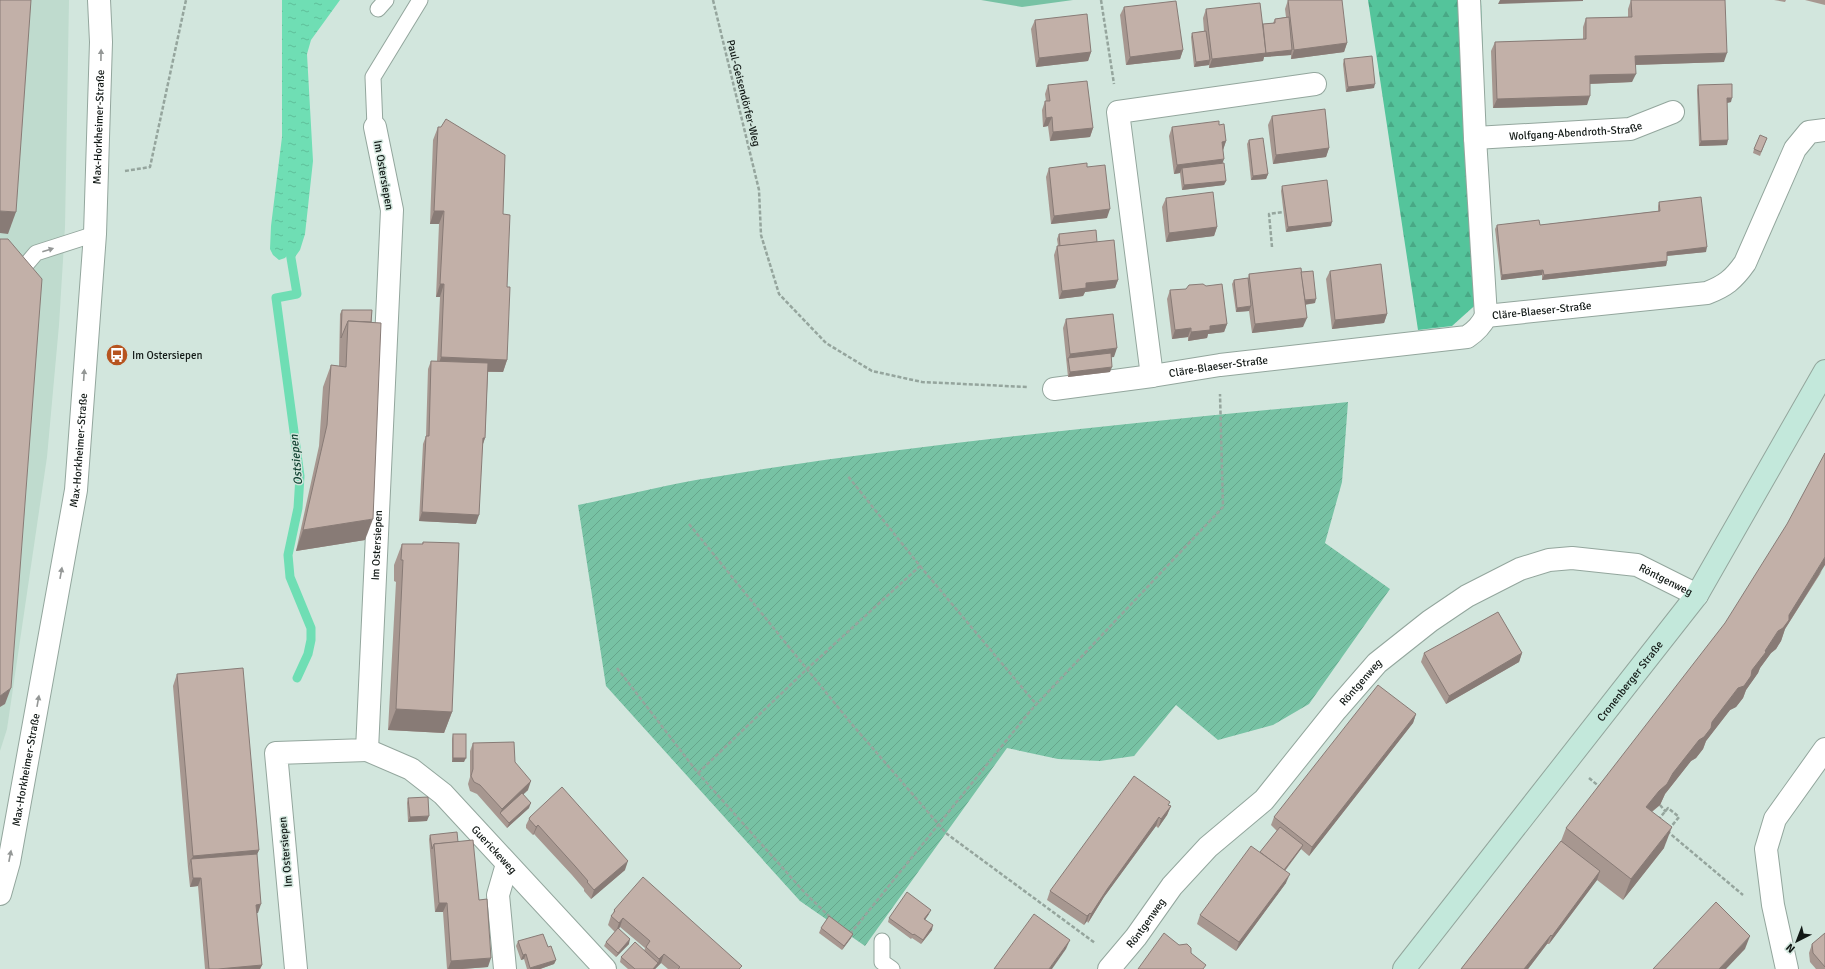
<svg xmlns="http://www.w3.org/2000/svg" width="1825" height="969" viewBox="0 0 1825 969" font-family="Signika,sans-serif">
<defs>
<pattern id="forest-firs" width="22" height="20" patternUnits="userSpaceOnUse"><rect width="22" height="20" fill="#54c49b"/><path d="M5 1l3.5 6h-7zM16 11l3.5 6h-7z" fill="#48a885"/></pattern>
<pattern id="garden-furrows" width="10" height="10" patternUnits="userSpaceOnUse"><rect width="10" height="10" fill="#77c2a4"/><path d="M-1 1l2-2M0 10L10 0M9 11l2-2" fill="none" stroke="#66a68c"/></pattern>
<pattern id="water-ripples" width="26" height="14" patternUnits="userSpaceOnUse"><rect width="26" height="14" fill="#6fdeb4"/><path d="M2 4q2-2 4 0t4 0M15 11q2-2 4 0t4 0" fill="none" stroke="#5fbe9a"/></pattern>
</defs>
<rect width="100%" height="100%" fill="#d2e6dd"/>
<path fill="#bfdbce" d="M0 0H69L65 227 59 325 47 457 7 729 0 751Z"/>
<path fill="url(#forest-firs)" d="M1368 0H1481L1491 291 1452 326 1418 330Z"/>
<path fill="#77c2a4" d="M981 0H1073L1022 7Z"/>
<path fill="url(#garden-furrows)" d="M1348 402 1342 482 1325 543 1390 589 1309 704 1273 725 1218 740 1176 705 1134 756 1100 761 1058 759 1007 748 865 946 800 901 606 686 578 505C617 497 657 487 696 480 912 443 1130 424 1348 402Z"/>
<path fill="url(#water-ripples)" d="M282 0H340L311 40 307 54 313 161 305 234 300 250 295 257 290 252 285 258 279 260 273 255 270 249 271 226 282 137Z"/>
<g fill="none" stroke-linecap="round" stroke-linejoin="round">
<path stroke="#6fdeb4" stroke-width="9" d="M290 252 297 294 276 298 300 476 298 508 288 555 290 577 311 628V640L308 654 297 678"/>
<g stroke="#93a69d" stroke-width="17">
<g id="lane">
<path d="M378 9 386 0"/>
<path d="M375 127 373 77 420 0"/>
<path d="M18 274 36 253 95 234"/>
<path d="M882 941V962L892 969"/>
</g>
</g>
<g stroke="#93a69d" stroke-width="24">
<g id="street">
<path d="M1469 0 1475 138 1486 316"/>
<path id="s1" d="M1475 138 1630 129 1673 112"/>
<path id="s2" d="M1486 316 1707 293C1725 286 1733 280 1745 263L1795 149 1809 132 1825 130"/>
<path d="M1152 376 1118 112 1315 84"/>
<path id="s3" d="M1054 389 1152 376 1220 365 1467 337C1476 331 1481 326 1486 316"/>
<path id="s4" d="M367 750 411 769 443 794 605 969"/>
<path id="s5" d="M0 894 9 862 76 490 95 234 101 42 99 0"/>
<path id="s6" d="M296 969 276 753 367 750 392 210 375 127"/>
<path d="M505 969 498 895 507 864"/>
<path id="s7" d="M1109 969 1136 937 1172 886 1208 847 1264 800 1336 710 1377 663 1430 621 1467 596 1520 569 1549 560 1572 558 1637 565 1697 595"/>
<path d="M1787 969 1773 905 1766 849 1775 819 1825 749"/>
</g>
</g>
<g stroke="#93a69d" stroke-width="24">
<g id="secondary">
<path id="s8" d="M1404 969 1697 595 1825 371"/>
</g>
</g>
<g stroke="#95a59d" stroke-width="2.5" stroke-dasharray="4 2" stroke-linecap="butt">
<path d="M713 0 759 190 761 235 779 294 826 343 872 371 922 382 1027 387"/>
<path d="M1101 0 1114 84"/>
<path d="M125 171 150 167 186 0"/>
<path d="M1272 247 1269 214 1283 212"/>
<path d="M689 524 850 722 947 834 1095 943"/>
<path d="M920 566 1036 704"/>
<path d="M617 668 698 773 805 893 832 919"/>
<path d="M698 773 807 669 920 566 847 475"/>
<path d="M1589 778 1601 788"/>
<path d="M1660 805 1666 812"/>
<path d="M1658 820 1668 808 1679 817 1670 828"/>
<path d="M1667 831 1743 895"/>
<path d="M850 934 1031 710 1223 507 1220 394"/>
</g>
<use href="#lane" stroke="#fff" stroke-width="15"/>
<use href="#street" stroke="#fff" stroke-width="22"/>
<use href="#secondary" stroke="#c3e8db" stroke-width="22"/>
</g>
<g fill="#a79790">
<path d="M1288 0 1347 43 1344 52 1291 59V55L1264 57 1263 61 1209 68V65L1194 67 1191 37 1192 33 1204 31 1203 18 1206 9 1263 24 1273 23 1275 19 1286 17 1285 9Z"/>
<path d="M1631 0 1724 62 1635 65 1632 82 1590 84 1587 105 1493 108 1491 51 1495 42 1583 39V27L1586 18 1628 17V9Z"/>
<path d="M1774 0H1786L1785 2Z"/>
<path d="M1805 0H1825V5Z"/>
<path d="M1124 7 1183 50 1180 59 1126 65 1120 15Z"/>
<path d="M1035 20 1091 52 1088 61 1036 67 1031 29Z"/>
<path d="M1344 59 1374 88 1346 92 1343 64Z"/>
<path d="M1048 85 1093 128 1090 137 1050 141 1048 126 1043 127 1042 110 1045 101H1046L1045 94Z"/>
<path d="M1698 85 1731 102 1727 103V145L1699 146 1697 90Z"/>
<path d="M1272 116 1329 148 1326 157 1273 164 1268 125Z"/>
<path d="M1219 125 1226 141 1223 150 1222 164 1226 181 1224 185 1182 190 1180 173 1174 174 1169 136 1172 127Z"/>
<path d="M438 127 503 214 507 287V360L503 372H488L485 438 482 446 476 524 419 521 423 444 426 436 428 369 431 361H437L440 297H436L439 224H430L433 140Z"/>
<path d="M1767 138 1760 156 1753 153 1754 149Z"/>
<path d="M1249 140 1268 174 1266 179 1251 180 1247 144Z"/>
<path d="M1087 167 1107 218 1051 224 1046 177 1049 168Z"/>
<path d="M1282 186 1331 226 1286 232 1281 191Z"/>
<path d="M1166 198 1217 227 1214 236 1166 242 1162 207Z"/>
<path d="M1659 202 1706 252 1667 256V261L1666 266 1542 280V275L1501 280 1495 229 1497 225H1540L1658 211V206Z"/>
<path d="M1059 234 1097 242 1118 280 1115 288 1085 292 1083 296 1059 299 1054 255 1057 246H1058L1057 239Z"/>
<path d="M1330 271 1387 314 1384 323 1332 329 1326 279Z"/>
<path d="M1301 272 1315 303 1305 305 1303 327 1252 333 1249 311 1236 312 1232 284 1234 280 1248 278 1249 274Z"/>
<path d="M1170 290 1227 324 1224 332 1208 334 1207 338 1188 341V337L1172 339 1167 299Z"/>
<path d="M342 310H372L365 540 296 551 319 446 323 387 331 365 339 366 340 314Z"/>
<path d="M1066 319 1114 357H1111L1110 372 1068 377 1063 328Z"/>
<path d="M423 542 452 712 444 733 388 730 396 582 394 581V565L402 544H422Z"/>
<path d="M1822 571 1785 629 1781 641 1776 649 1771 653 1760 668 1758 673 1746 690 1743 698 1736 707 1730 710 1706 741 1703 749 1696 758 1691 761 1665 794 1660 805 1652 812 1664 848 1623 900 1597 880 1549 944H1547L1528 969H1461L1561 841 1566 828Z"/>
<path d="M1424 653H1522L1519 662 1446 704 1421 662Z"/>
<path d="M177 674 259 850 257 854 258 913H256L262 965 260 969H205L198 886 190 887 188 868 173 686Z"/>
<path d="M1416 714 1413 723 1309 856 1301 849 1285 871 1286 883 1236 951 1197 924 1200 915 1260 852 1277 831 1271 825 1274 817Z"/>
<path d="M453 734 464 762H452V739Z"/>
<path d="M473 743 515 762 528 790 523 794 529 808 507 828 477 794 470 791 468 784 470 777V751Z"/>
<path d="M408 798 427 821 408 822 407 803Z"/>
<path d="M1169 805 1171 806 1167 815 1158 828 1156 826 1104 897 1088 923 1087 921 1084 925 1047 900 1050 891Z"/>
<path d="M530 817 625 870 591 899 584 891V889L572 875 534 834 533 835 526 828V825Z"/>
<path d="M430 835 458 842 479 900 488 967 462 969H447L443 912H435L429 839Z"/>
<path d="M614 910 741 969H668L661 963 655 969H628L620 962 621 957 644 951 645 948 620 927 619 928 629 944 616 957 604 946 606 942 615 932 608 925 611 916 613 914Z"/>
<path d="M929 914 925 919 932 930 921 944 912 938 911 939 888 922 889 918Z"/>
<path d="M821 928 853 934 851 938 842 950 819 933Z"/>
<path d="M1825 933V969H1816L1810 962 1809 953 1812 944Z"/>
<path d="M518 941 556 960 554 964 540 969H527L524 959 521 960 516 946Z"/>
</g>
<g fill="#887b76">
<path d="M1500 0H1583V1L1498 4Z"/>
<path d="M1347 43 1344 52 1291 59 1294 50Z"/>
<path d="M1183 50 1180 59 1126 65 1130 57Z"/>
<path d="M1292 50 1291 55 1264 57 1263 61 1209 68 1212 59Z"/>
<path d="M1091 52 1088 61 1036 67 1039 58Z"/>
<path d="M1727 53 1724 62 1632 65 1635 56Z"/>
<path d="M1210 60 1209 65 1194 67 1196 62Z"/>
<path d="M1636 74 1632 82 1586 84 1590 75Z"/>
<path d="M1375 84 1374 88 1346 92 1348 87Z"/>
<path d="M1590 96 1587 105 1493 108 1497 99Z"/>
<path d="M1727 98H1732L1731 102 1726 103Z"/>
<path d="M1052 117 1048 126 1043 127 1046 118Z"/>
<path d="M1093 128 1090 137 1050 141 1053 132Z"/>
<path d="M1728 140 1727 145 1699 146 1701 141Z"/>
<path d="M1226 141 1223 150H1218L1222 142Z"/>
<path d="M1329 148 1326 157 1273 164 1276 155Z"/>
<path d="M1224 159 1221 168H1182L1180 173 1174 174 1177 165Z"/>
<path d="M1268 174 1266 179 1251 180 1253 176Z"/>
<path d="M1226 181 1224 185 1182 190 1184 185Z"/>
<path d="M1110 209 1107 218 1051 224 1054 216Z"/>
<path d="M0 211 16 212 8 234 0 233Z"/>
<path d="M434 211H444L439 224H430Z"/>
<path d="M1332 222 1331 226 1286 232 1288 227Z"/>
<path d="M1217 227 1214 236 1166 242 1169 233Z"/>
<path d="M1707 247 1706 252 1665 256 1667 252Z"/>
<path d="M1667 261 1666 266 1542 280 1544 275Z"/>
<path d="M1543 270 1542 275 1501 280 1502 275Z"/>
<path d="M1118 280 1115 288 1085 292 1083 296 1059 299 1062 291 1086 283Z"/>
<path d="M440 284H444L440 297H436Z"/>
<path d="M1316 299 1315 303 1301 305 1302 301Z"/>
<path d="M1251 306 1249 311 1236 312 1237 308Z"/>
<path d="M1387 314 1384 323 1332 329 1335 320Z"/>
<path d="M1307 318 1303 327 1252 333 1255 324Z"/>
<path d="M1227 324 1224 332 1208 334 1207 338 1188 341 1191 332 1210 326Z"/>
<path d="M1191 328 1188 337 1172 339 1175 330Z"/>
<path d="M1117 348 1114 357 1069 362 1068 358 1067 363 1070 354Z"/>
<path d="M441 357 507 360 503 372 437 370Z"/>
<path d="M1112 367 1110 372 1068 377 1070 372Z"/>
<path d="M483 438H485L482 447Z"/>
<path d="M422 512 479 515 476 524 419 521Z"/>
<path d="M373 519 365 540 296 551 303 530Z"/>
<path d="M1825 557V565L1785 629 1781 641 1776 649 1771 653 1760 668 1758 673 1746 690 1743 698 1736 707 1730 710 1706 741 1703 749 1696 758 1691 761 1665 794 1660 805 1651 812 1646 807 1752 670 1789 615Z"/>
<path d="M1522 653 1519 662 1446 704 1449 696Z"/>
<path d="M11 688 5 704 0 707V696Z"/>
<path d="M396 709 452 712 444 733 388 730Z"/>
<path d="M1416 714 1413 723 1309 856 1312 847Z"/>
<path d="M453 758H466L464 762H452Z"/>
<path d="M531 781 528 790 502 815 500 813 502 809Z"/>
<path d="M531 803 529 808 507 828 509 823Z"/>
<path d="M1171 806 1167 815 1158 828 1161 819Z"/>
<path d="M429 816 427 821 408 822 410 817Z"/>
<path d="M1159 817 1156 826 1104 897 1088 923 1091 914 1108 888Z"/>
<path d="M538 825 534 834 533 835 536 827Z"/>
<path d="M1672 827 1664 848 1623 900 1631 879Z"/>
<path d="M1303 845 1301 849 1279 878 1281 873Z"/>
<path d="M259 850 254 862 191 859 188 868 193 856Z"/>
<path d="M628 861 625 870 591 899 594 890Z"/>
<path d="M1600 871 1597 880 1549 944 1552 936Z"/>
<path d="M1290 874 1286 883 1236 951 1239 942Z"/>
<path d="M193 878H201L198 886 190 887Z"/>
<path d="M439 903H447L443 912H435Z"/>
<path d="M261 904 258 913H252L256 905Z"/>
<path d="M931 910 929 914 923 923 924 919Z"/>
<path d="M1090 913 1087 921 1084 925 1087 916Z"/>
<path d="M623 918 620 927 616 932 619 923Z"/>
<path d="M933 925 932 930 921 944 923 940Z"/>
<path d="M853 934 851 938 842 950 844 946Z"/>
<path d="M1551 935 1547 944 1528 969H1524Z"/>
<path d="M1750 936 1745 949 1726 969H1719Z"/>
<path d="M630 939 629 944 616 957 618 953Z"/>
<path d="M1070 940 1066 949 1052 969H1049Z"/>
<path d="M526 954 524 959 521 960 523 955Z"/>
<path d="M664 954 661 963 655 969H653L658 963 659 959Z"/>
<path d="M491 958 488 967 462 969H448L451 961Z"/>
<path d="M556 960 554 964 540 969H530V968Z"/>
<path d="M262 965 260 969H218Z"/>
</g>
<g fill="#c2b0a8" stroke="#887b76">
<path d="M0 0H31L16 212 0 211Z"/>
<path d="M1288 0H1342L1347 43 1294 50Z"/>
<path d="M1631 0H1725L1727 53 1635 56 1636 74 1590 75V96L1497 99 1495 42 1586 39V18L1632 17Z"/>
<path d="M1176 1 1183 50 1130 57 1124 7Z"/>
<path d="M1260 3 1266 53 1212 59 1206 9Z"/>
<path d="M1087 14 1091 52 1039 58 1035 20Z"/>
<path d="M1289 17 1292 50 1266 53 1263 24 1275 23V19Z"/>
<path d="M1206 31 1210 60 1196 62 1192 33Z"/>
<path d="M1372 56 1375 84 1348 87 1344 59Z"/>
<path d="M1087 81 1093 128 1053 132 1052 117 1046 118 1045 101H1050L1048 85Z"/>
<path d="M1732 84V98H1727L1728 140 1701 141 1698 85Z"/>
<path d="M1325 109 1329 148 1276 155 1272 116Z"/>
<path d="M446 119 505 155 503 214 510 215 507 287H510L507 360 441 357 444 284H440L444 211H434L438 127H441Z"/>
<path d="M1219 121V125L1224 124 1226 141 1222 142 1224 159 1177 165 1172 127Z"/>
<path d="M1760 135 1767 138 1761 152 1754 149Z"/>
<path d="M1263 138 1268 174 1253 176 1249 140Z"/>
<path d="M1087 163V167L1105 165 1110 209 1054 216 1049 168Z"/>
<path d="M1224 163 1226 181 1184 185 1182 168Z"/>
<path d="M1327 180 1332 222 1288 227 1282 186Z"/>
<path d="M1213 192 1217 227 1169 233 1166 198Z"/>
<path d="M1701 197 1707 247 1667 252V261L1544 275 1543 270 1502 275 1497 225 1539 220 1540 225 1660 211 1659 202Z"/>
<path d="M1096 230 1097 242 1060 246 1059 234Z"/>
<path d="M0 239H8L42 279 11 688 0 696Z"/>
<path d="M1114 240 1118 280 1086 283V288L1062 291 1057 246Z"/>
<path d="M1381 264 1387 314 1335 320 1330 271Z"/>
<path d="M1301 268 1307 318 1255 324 1249 274Z"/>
<path d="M1313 271 1316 299 1305 300 1301 272Z"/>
<path d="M1248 278 1251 306 1237 308 1234 280Z"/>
<path d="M1203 284 1206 286 1222 284 1227 324 1210 326V330L1191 332V328L1175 330 1170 290 1186 289 1189 285Z"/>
<path d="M342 310H372L371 322 348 321 341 338Z"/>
<path d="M1113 314 1117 348 1070 354 1066 319Z"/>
<path d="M348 321 381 323 373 519 303 530 327 425 331 365 346 367Z"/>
<path d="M1111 353 1112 367 1070 372 1068 358Z"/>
<path d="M431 361 488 363 485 438H483L479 515 422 512 426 436H429Z"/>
<path d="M1825 453V557L1789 615V620L1783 628 1778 631 1765 651 1766 652 1752 670 1751 676 1744 686 1738 688 1712 722 1711 728 1704 737 1699 740 1673 773 1667 784 1659 791 1646 807 1672 827 1631 879 1566 828 1725 623 1787 524Z"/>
<path d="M423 542 459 543 452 712 396 709 403 560H401L402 544H423Z"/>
<path d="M1498 612 1522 653 1449 696 1424 653Z"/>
<path d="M243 668 259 850 193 856 177 674Z"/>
<path d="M1378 685 1416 714 1312 847 1274 817Z"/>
<rect x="453" y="734" width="13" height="24"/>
<path d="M514 742 515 762 531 781 502 809 480 785 474 782 471 776 473 769V743Z"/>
<path d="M1134 776 1170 802 1168 805 1171 806 1161 819 1159 817 1108 888 1091 914 1090 913 1087 916 1050 891Z"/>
<path d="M562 787 628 861 594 890 587 882 588 881 575 866 538 825 536 827 529 819 530 817Z"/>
<path d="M522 793 531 803 509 823 500 813Z"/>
<path d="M428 797 429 816 410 817 408 798Z"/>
<path d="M1280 827 1303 845 1284 870 1260 852Z"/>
<path d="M457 832 458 842 434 844 432 849 430 835Z"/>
<path d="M473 840 479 900 487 899 491 958 451 961 447 903H439L434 844Z"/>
<path d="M1561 841 1600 871 1552 936 1551 935 1524 969H1461Z"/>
<path d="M1251 846 1290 874 1239 942 1200 915Z"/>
<path d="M257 854 261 904 256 905 262 965 218 969H209L201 878H193L191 859Z"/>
<path d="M643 877 742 966 739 969H678L680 967 664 954 659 959 646 947 650 941 623 918 619 923 611 916 615 911 614 910Z"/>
<path d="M907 892 931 910 924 919 933 925 923 940 914 934 913 935 889 918Z"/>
<path d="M1716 902 1750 936 1719 969H1653Z"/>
<path d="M1034 914 1070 940 1049 969H994Z"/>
<path d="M829 916 853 934 844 946 821 928Z"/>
<path d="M618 928 630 939 618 953 606 942Z"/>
<path d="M1164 933 1179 945 1187 944 1191 948V953L1206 965 1203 969H1138Z"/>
<path d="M1825 933V967L1813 953 1812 944Z"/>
<path d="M543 934 548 947 551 946 556 960 530 968 526 954 523 955 518 941Z"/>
<path d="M635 942 658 963 653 969H635L621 957Z"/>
</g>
<defs><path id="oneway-solid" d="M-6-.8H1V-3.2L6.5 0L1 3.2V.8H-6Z"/></defs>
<g fill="#949796">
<use href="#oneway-solid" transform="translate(101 55) rotate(-89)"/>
<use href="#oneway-solid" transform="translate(48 250) rotate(-18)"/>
<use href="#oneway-solid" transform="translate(84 375) rotate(-86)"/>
<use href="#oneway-solid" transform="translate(61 573) rotate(-80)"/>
<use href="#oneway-solid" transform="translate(38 701) rotate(-80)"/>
<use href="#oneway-solid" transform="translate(10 856) rotate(-79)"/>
</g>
<defs>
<g id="bus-disc" transform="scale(1.15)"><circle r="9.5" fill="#b7541f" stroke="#d2e6dd"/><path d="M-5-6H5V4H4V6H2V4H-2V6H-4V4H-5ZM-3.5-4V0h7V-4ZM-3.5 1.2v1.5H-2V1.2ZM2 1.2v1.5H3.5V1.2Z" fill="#fff"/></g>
</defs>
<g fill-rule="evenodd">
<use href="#bus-disc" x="117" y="355"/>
</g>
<g text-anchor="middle" stroke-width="3" stroke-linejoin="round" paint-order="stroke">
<g font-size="11" fill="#111815" stroke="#d2e6dd">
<text transform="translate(744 93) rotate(76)" y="4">Paul-Geisendörfer-Weg</text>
<text dy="4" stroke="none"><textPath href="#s5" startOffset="775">Max-Horkheimer-Straße</textPath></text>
<text dy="4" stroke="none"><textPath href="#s1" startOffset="101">Wolfgang-Abendroth-Straße</textPath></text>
<text transform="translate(384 175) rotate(80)" y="4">Im Ostersiepen</text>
<text dy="4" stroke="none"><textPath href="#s2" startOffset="56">Cläre-Blaeser-Straße</textPath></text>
<text dy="4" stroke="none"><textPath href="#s3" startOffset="166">Cläre-Blaeser-Straße</textPath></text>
<text dy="4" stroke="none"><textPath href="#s5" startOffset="451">Max-Horkheimer-Straße</textPath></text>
<text dy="4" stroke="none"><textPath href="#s6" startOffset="513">Im Ostersiepen</textPath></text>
<text dy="4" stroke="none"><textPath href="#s7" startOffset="731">Röntgenweg</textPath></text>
<text dy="4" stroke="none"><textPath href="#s8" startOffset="366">Cronenberger Straße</textPath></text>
<text dy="4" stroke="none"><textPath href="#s7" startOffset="383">Röntgenweg</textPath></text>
<text dy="4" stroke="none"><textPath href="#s5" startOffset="127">Max-Horkheimer-Straße</textPath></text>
<text dy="4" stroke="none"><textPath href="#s4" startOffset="164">Guerickeweg</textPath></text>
<text transform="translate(285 852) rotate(-95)" y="4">Im Ostersiepen</text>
<text dy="4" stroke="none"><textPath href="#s7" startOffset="59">Röntgenweg</textPath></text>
</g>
<g font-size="11" fill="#111815" stroke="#d2e6dd" text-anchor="start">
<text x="132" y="359">Im Ostersiepen</text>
</g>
<g font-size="12" font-style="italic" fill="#124332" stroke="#d2e6dd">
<text transform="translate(296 460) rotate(-95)" y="4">Ostsiepen</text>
</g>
</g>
<g transform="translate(1797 941) rotate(222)" stroke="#d2e6dd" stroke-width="3" paint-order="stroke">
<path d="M0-3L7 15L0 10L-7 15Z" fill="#111815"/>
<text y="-6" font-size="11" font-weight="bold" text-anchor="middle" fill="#111815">N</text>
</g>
</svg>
